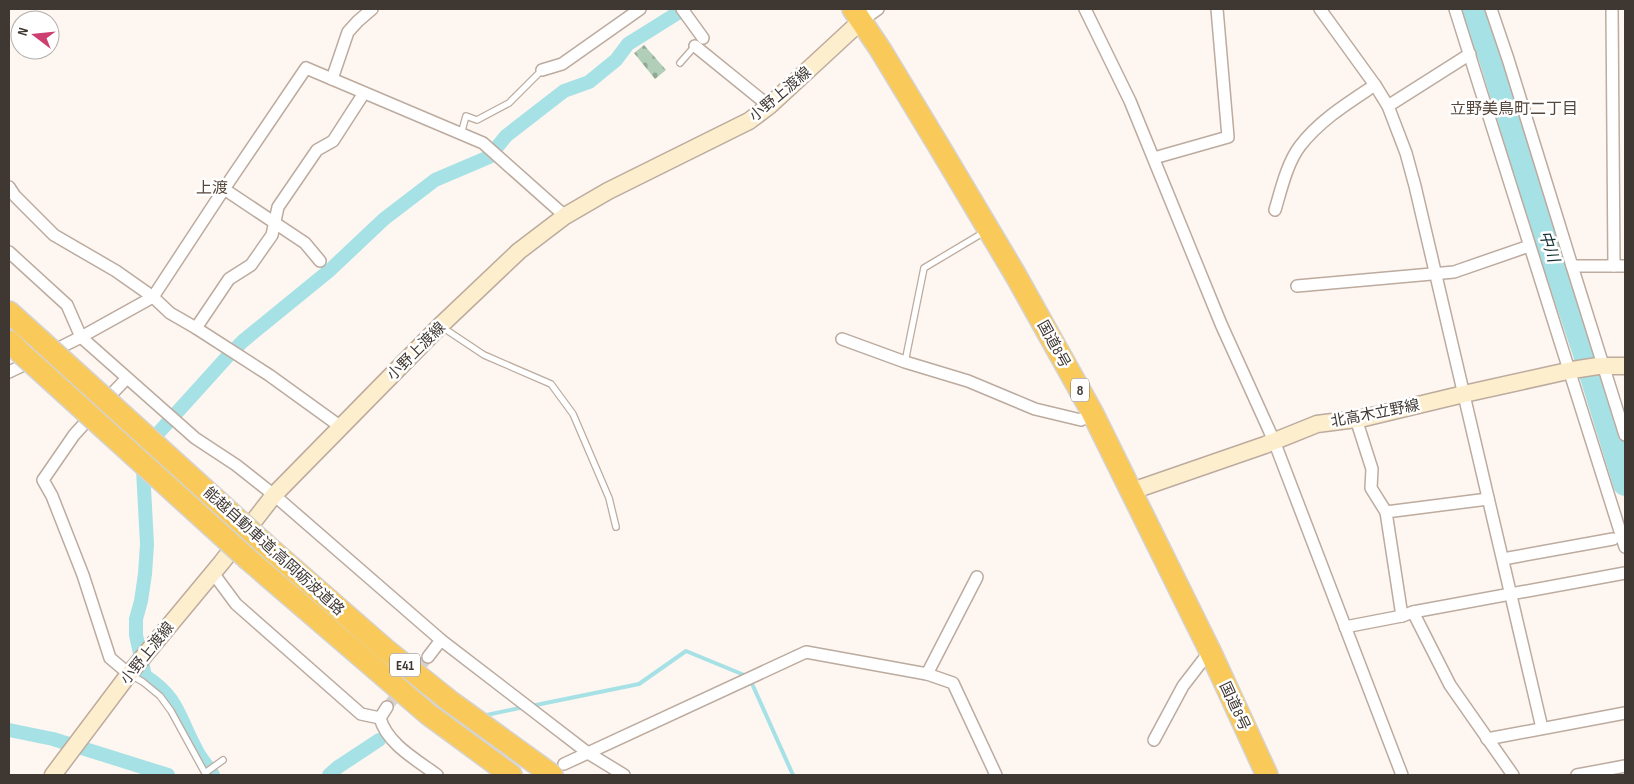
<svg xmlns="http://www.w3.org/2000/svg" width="1634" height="784" viewBox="0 0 1634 784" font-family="'Sofia Sans Condensed','Noto Sans JP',sans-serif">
<defs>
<pattern id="cemetery-stones" width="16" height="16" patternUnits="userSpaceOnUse" patternTransform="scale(1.25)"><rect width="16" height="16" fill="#b0ceb8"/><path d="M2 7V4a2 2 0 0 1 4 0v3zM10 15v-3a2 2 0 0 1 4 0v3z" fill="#91a896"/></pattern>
</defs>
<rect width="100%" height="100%" fill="#fef6f1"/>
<path fill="url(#cemetery-stones)" d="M644 45 666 70 655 79 634 53Z"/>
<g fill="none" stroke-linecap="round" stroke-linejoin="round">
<g stroke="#a6e1e6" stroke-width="4">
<path d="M531 706 639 684 686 651 749 677 793 775"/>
<path d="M482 716 524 707"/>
</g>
<g stroke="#a6e1e6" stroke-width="14">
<path d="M9 730 53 739 168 775"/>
<path d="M213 775C208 766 200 758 196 749 178 716 179 698 145 676L136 635V619L141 601 145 574 147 544 142 451 228 356 243 341 330 270 384 219 435 180 489 157 506 136 564 91 589 82 616 60 628 44 684 9"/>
<path d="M329 775 338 767 379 740"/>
</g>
<path stroke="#a6e1e6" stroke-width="24" d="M1472 9 1491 59 1546 238 1584 351 1625 484"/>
<path stroke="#d8d0cb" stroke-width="11" stroke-dasharray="11 5.5" stroke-linecap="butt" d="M387 707 428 657"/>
<g stroke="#bcab9e" stroke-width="8">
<g id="lane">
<path d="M680 63 695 46"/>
<path d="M461 134 466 116 477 120 509 103 542 70"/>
<path d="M442 327 484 355 551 384 573 414 609 498 616 527"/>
<path d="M905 362 924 268 986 231"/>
<path d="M131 675 143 682 160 696 171 711 205 773 223 760"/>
</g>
</g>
<g stroke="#bcab9e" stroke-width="14">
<g id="street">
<path d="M682 9 703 38"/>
<path d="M1085 9 1130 101 1221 324 1274 441 1402 775"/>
<path d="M1320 9 1375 85 1388 106 1406 153 1415 186 1542 728"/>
<path d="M1455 9 1625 547"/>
<path d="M1491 9 1508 59 1572 266 1625 435"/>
<path d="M1612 9 1614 266"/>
<path d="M861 21 878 9"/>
<path d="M695 46 769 106"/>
<path d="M542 70 562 64 640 9"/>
<path d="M332 79 348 32 358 21 372 9"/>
<path d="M1388 106 1470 54"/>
<path d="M1154 158 1228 137 1217 9"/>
<path d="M9 187 15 196 54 235 116 271 153 297 170 313 196 328 269 375 341 427"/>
<path d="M224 189 305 243 320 261"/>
<path d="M1275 210C1281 190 1287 163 1300 146 1320 120 1348 103 1375 85"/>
<path d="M9 252 67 305 81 337 195 438 236 465 274 495 441 640 588 753 624 775"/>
<path d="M1572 266H1625"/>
<path d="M1297 286 1454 272 1529 246"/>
<path d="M196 328 229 279 251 265 272 235 278 207 317 150 333 141 364 93"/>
<path d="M842 339 905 362 968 381 1035 409 1081 420 1092 412"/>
<path d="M49 353 81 337 153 297 224 189 306 68 483 143 565 216"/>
<path d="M9 372 34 360"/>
<path d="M104 402 127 378"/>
<path d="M93 414 74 435 43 480 52 496 83 575 110 658 129 674"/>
<path d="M1356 419 1372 469 1371 488 1386 512"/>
<path d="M1503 559 1613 539"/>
<path d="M213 573 236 604 361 714 380 718"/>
<path d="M1413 612 1450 685 1513 775"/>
<path d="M1402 616 1386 512 1488 499"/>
<path d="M1345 627 1402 616 1413 612 1625 573"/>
<path d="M428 657 441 640"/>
<path d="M927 674 977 577"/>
<path d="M387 707 380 718C387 744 417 760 437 775"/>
<path d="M1487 739 1625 713"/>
<path d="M1154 740 1183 686 1210 651"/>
<path d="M564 764 806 652 927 674 953 683 996 775"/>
<path d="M1577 775 1625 766"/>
</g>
</g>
<g stroke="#bcab9e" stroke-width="19">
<g id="secondary">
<path d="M1132 491 1265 445 1317 424 1364 418 1464 394 1572 370 1598 366H1625"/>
<path d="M53 775 129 674 222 562 274 495 440 326 519 251 565 216 608 191 749 121 769 106 861 21"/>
</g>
</g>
<g stroke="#d5d3d2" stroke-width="24">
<g id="highway">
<path d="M853 9 880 49 937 143 1015 274 1092 412 1210 651 1267 775"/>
<path d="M9 312 40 340"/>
<path d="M9 341 21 353"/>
<path d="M266 545 385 649 451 702 552 775"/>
<path d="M249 560 428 714 511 775"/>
</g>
</g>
<use href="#lane" stroke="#fff" stroke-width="5.5"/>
<use href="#street" stroke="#fff" stroke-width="11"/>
<use href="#secondary" stroke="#fdefcd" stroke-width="16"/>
<use href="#highway" stroke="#f9ca59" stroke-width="21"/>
<g stroke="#d5d3d2" stroke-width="24" stroke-linecap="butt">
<g id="highway-bridge">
<path d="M40 340 266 545"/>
<path d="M21 353 249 560"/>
</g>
</g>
<use href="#highway-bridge" stroke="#f9ca59" stroke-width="21"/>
</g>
<g text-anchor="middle" stroke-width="5" stroke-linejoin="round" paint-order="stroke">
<g fill="#fff" stroke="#787370" stroke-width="1">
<rect x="1071" y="378.5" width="18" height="23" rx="4"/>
<rect x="390" y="653.5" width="30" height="23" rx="4"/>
</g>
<g font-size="14" font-weight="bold" fill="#3e3732">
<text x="1080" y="395">8</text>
<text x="405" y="670">E41</text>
</g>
<g font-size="15" fill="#3e3732" stroke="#fff">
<text transform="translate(780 94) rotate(-40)" y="5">小野上渡線</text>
<text transform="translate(1054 344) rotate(61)" y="5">国道8号</text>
<text transform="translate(416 351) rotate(-45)" y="5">小野上渡線</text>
<text transform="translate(1375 413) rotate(-11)" y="5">北高木立野線</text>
<text transform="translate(274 551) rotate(42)" y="5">能越自動車道;高岡砺波道路</text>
<text transform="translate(147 653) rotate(-51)" y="5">小野上渡線</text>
<text transform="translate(1235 706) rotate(65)" y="5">国道8号</text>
</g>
<g font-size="16" fill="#57483d" stroke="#fff">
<text x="1514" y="114">立野美鳥町二丁目</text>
<text x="212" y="193">上渡</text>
</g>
<g font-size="16" font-style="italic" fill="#143235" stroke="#fff">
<text transform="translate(1550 246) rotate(72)" y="6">中川</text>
</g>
</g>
<rect width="1634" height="784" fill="none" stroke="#3e3732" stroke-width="20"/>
<g transform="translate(35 35) rotate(286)"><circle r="24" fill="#ffffff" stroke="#b2afad"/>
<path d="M0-4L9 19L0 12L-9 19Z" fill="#cc3f70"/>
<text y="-8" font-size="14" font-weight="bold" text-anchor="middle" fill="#3e3732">N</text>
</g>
</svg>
